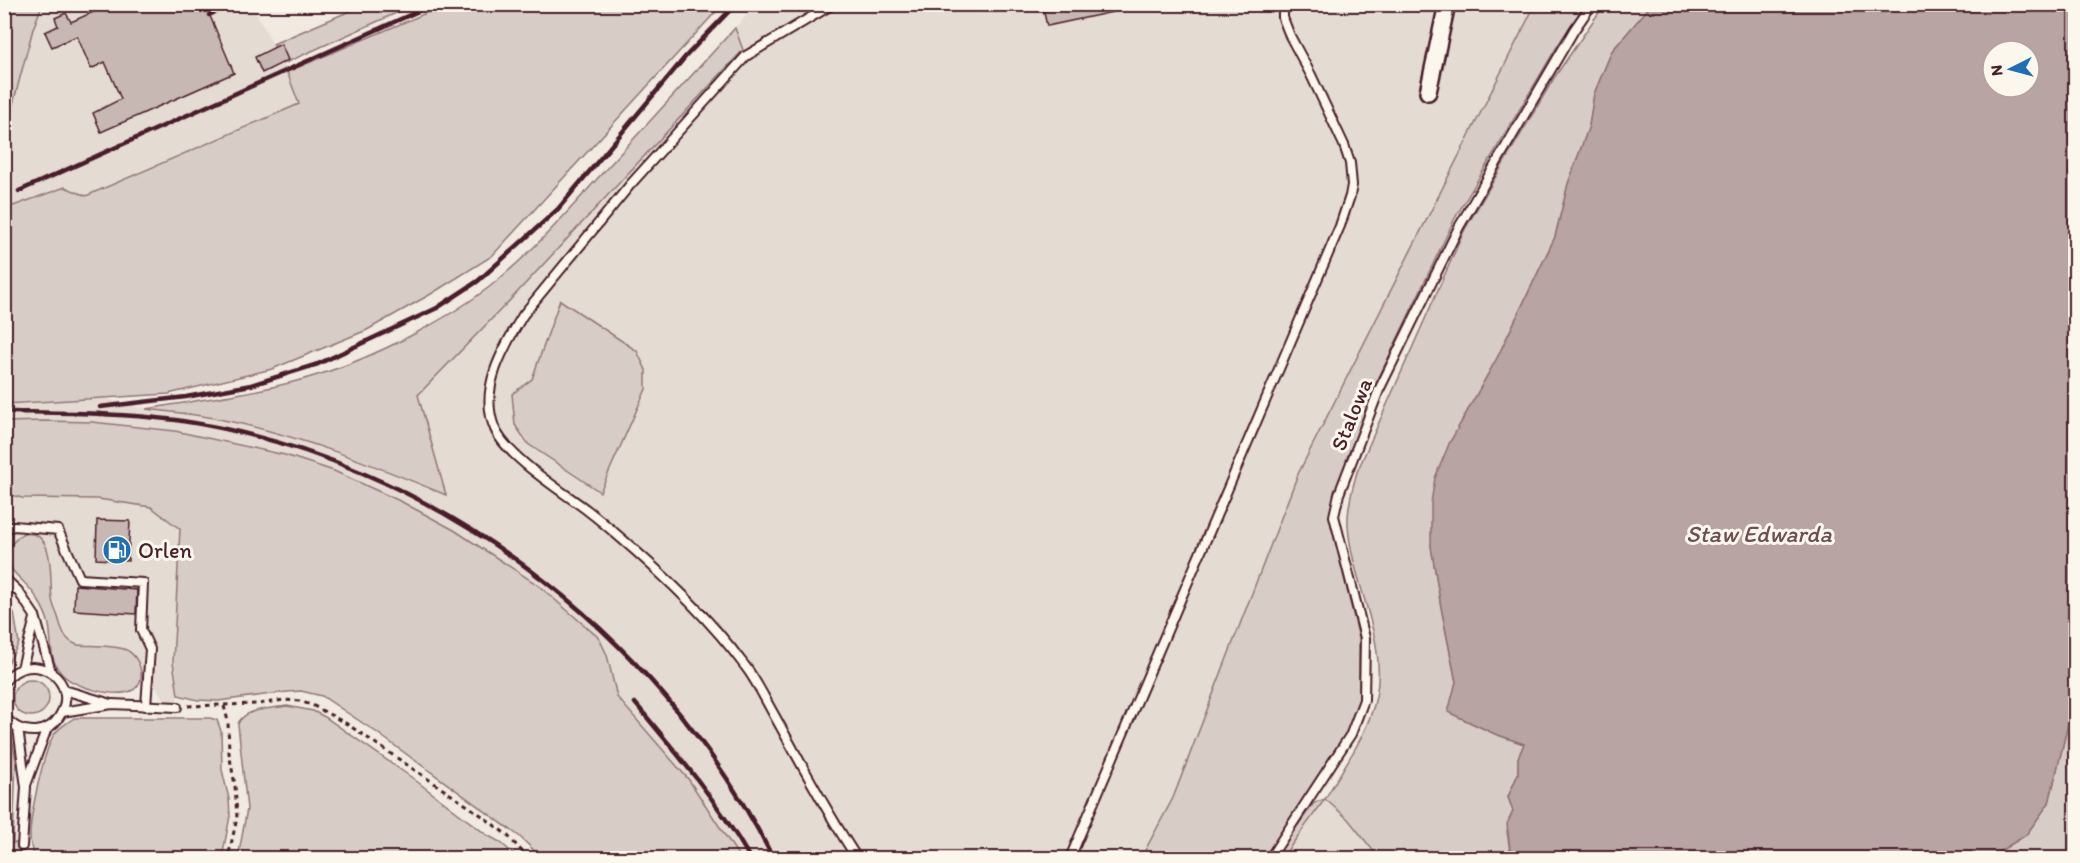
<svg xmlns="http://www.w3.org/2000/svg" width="2080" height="863" viewBox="0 0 2080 863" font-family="Itim,sans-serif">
<rect width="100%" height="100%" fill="#f0eae0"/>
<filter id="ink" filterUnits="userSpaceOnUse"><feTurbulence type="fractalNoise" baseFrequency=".0167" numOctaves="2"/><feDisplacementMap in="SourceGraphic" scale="12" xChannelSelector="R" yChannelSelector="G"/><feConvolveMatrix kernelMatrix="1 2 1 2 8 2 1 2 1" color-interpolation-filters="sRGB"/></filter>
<g filter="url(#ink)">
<g fill="#e4dbd2">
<path d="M42 5H252L287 72 300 104 86 196 65 187 5 209V134L33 29Z"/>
<path d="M756 5H1535L1481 110 1170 803 1141 858H740L689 780 617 696 605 649 599 638 538 585 454 530 402 502 334 471 285 455 175 431 131 425 45 421 5 422V404L104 398 146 409 217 418 295 438 339 452 445 495 418 395 512 298 743 50 735 28Z"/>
<path d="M11 495 22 498 98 499 151 507 180 529 173 662 178 695 176 717 133 654 123 649 78 645 74 644 64 635 52 599 48 550 8 547Z"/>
<path d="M1325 799 1348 819 1378 858H1282Z"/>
</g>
<g fill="#d8ccc6" stroke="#917678" stroke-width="1.5">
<path d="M5 4 42 5 33 29 5 134Z"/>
<path d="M364 5H414L283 64 273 44Z"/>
<path d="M445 5H722L492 256 431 294 367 330 272 369 168 394 5 404V209L65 187 86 196 299 104 287 72Z"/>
<path d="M1535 5H1585L1558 45 1455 218 1372 392 1335 492 1331 525 1359 638V699L1347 732 1264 858H1141L1173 798 1298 474Z"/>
<path d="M1604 5H1652L1612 51 1594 94 1589 126 1568 184 1555 237 1497 358 1449 444 1431 546 1441 607 1456 682 1449 712 1495 734 1524 744 1518 758V774L1508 797 1513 811 1507 831 1511 858H1379L1348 819 1325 799 1282 858H1274L1314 803 1325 799C1344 766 1368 734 1376 697 1388 639 1352 583 1348 526 1347 508 1352 489 1357 472L1465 229 1554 78Z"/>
<path d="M735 28 743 50 512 298 418 395 446 495C372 464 298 435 219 419 195 414 170 412 146 409 205 399 266 392 324 373 376 356 445 321 488 288 529 256 563 217 597 179 643 129 689 78 735 28Z"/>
<path d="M560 300 637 351 646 370V389L600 492 528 444 515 425 512 394 532 379Z"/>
<path d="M45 421 92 422 175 431 285 455 334 471 402 502 454 530 538 585 599 638 607 655 617 697 689 780 740 858H542L519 836 376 732 322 696 301 691 287 692 218 701 198 700 178 695 173 662 180 529 151 507 98 499 22 498 11 495 10 516H5V422Z"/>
<path d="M22 534C57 528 49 578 52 599 53 606 56 611 58 617 62 630 64 641 78 645 93 646 110 645 124 649 139 654 149 680 133 690 116 699 73 687 61 673 49 660 52 641 49 625 47 616 43 608 38 600 29 583 11 575 5 557L8 547Z"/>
<path d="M5 599 14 613 19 643 7 665 5 666Z"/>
<circle cx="31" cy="698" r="18"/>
<path d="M2075 695V858H1989L2026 835 2049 803Z"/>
<path d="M287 706 313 711 325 717 411 777 487 835 500 842 518 858H238L247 809 238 724C244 708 271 709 287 706Z"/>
<path d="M74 718H210L217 720 221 731 222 770 229 799 230 816 222 858H34C32 851 30 844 30 836 30 815 43 755 53 736 58 728 66 724 74 718Z"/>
<path d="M4 728 12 740 16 760 13 843H19L21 858H5Z"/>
</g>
<path fill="#b8a4a2" stroke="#8c6f72" stroke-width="1.5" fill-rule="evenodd" d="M1652 4 2075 5V695L2049 803 2026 835 1989 858H1511L1507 824 1513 811 1508 797 1518 774V758L1524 744 1495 734 1448 712 1456 682 1441 607 1431 546V503L1435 478 1449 444 1497 358 1555 237 1568 184 1589 126 1594 94 1612 51ZM1993 51H2029V87H1993Z"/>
<g fill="#c8b8b3" stroke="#4a1f2b" stroke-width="1.5">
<path d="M111 4H205L234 73 101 132 93 113 121 99 105 62 91 69 77 36 52 47 45 32 58 26 55 18 66 13 71 22Z"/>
<path d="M1042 4H1117L1118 11 1047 26Z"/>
<path d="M281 44 288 60 262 73 255 57Z"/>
<path d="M97 520 130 521 128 561 96 559Z"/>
<path d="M75 585 137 590 136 614 74 610Z"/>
</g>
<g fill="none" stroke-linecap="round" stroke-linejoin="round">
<g stroke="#4a1f2b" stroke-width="12">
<g id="lane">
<path d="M833 4 746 56 630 185 523 315C503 348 478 390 495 429 507 457 562 491 587 510 596 517 606 525 615 533 662 573 708 616 745 666 756 680 764 697 773 713 800 761 826 812 857 858"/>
<path d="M4 529 14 526 58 530 80 579 143 583 141 630 150 649 146 706"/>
<path d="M4 578 18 591 35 616 51 672"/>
<path d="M22 668 35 618"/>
<path d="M4 682C32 646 83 682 59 717 54 725 46 730 36 731 23 732 11 726 4 715"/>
<path d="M64 690 108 703"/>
<path d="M62 712 112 704 177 707"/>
<path d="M18 728 26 787 22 846"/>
<path d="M26 785 47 728"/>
<path d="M1070 858 1340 226 1350 196 1352 185 1350 163 1344 145 1311 75 1290 36 1283 18V4"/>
<path d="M1270 858 1351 734 1364 700 1365 638 1334 516 1339 494 1379 390 1459 227 1574 30 1592 4"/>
</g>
</g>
<g stroke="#4a1f2b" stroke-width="20">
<path id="street" d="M1428 92 1447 4"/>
</g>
<g stroke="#4a1f2b" stroke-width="3" stroke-dasharray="4.5 4.5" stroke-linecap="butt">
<path d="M188 706 259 704 284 700 300 701 314 706 347 724 481 815 507 835 528 858"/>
<path d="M224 706 228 721 229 753 235 785 237 818 228 858"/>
</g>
<use href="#lane" stroke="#fbf7ec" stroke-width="8"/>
<use href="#street" stroke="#fbf7ec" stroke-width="15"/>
<g stroke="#4a1f2b" stroke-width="4.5">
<path d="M209 15 233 4"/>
<path d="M19 191 434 4"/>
<path d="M100 407 186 397 251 385 318 364 437 308 478 281 558 209 686 56 736 4"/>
<path d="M12 412C67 413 121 413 176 420 430 457 658 630 773 858"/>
<path d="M635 703C677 753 718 802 750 858"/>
</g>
</g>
</g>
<defs>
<g id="fuel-disc" transform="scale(1.5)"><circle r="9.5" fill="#1f6fb2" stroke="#fbf7ec"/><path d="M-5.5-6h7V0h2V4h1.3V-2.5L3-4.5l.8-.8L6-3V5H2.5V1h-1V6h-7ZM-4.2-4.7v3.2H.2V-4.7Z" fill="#fff"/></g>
</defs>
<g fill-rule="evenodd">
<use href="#fuel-disc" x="117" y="550"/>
</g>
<g text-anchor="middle" stroke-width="6" stroke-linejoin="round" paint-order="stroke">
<g font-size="22" fill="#4a1f2b" stroke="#fbf7ec">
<text transform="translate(1351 414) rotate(-68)" y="8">Stalowa</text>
</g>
<g font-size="22" fill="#4a1f2b" stroke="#fbf7ec" text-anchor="start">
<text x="138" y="558">Orlen</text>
</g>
<g font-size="24" font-style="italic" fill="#704e55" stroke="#fbf7ec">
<text x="1759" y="542">Staw Edwarda</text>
</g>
</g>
<rect width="2080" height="863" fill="none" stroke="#fbf7ec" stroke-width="24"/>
<rect x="12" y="12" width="2056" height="839" fill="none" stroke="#4a1f2b" stroke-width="2" filter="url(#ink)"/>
<g transform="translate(2011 69) rotate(264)"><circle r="28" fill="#fbf7ec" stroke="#b4a19f" stroke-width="1.5"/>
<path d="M0-4.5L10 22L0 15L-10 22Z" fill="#1f6fb2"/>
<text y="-9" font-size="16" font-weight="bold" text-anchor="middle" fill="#4a1f2b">N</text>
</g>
</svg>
